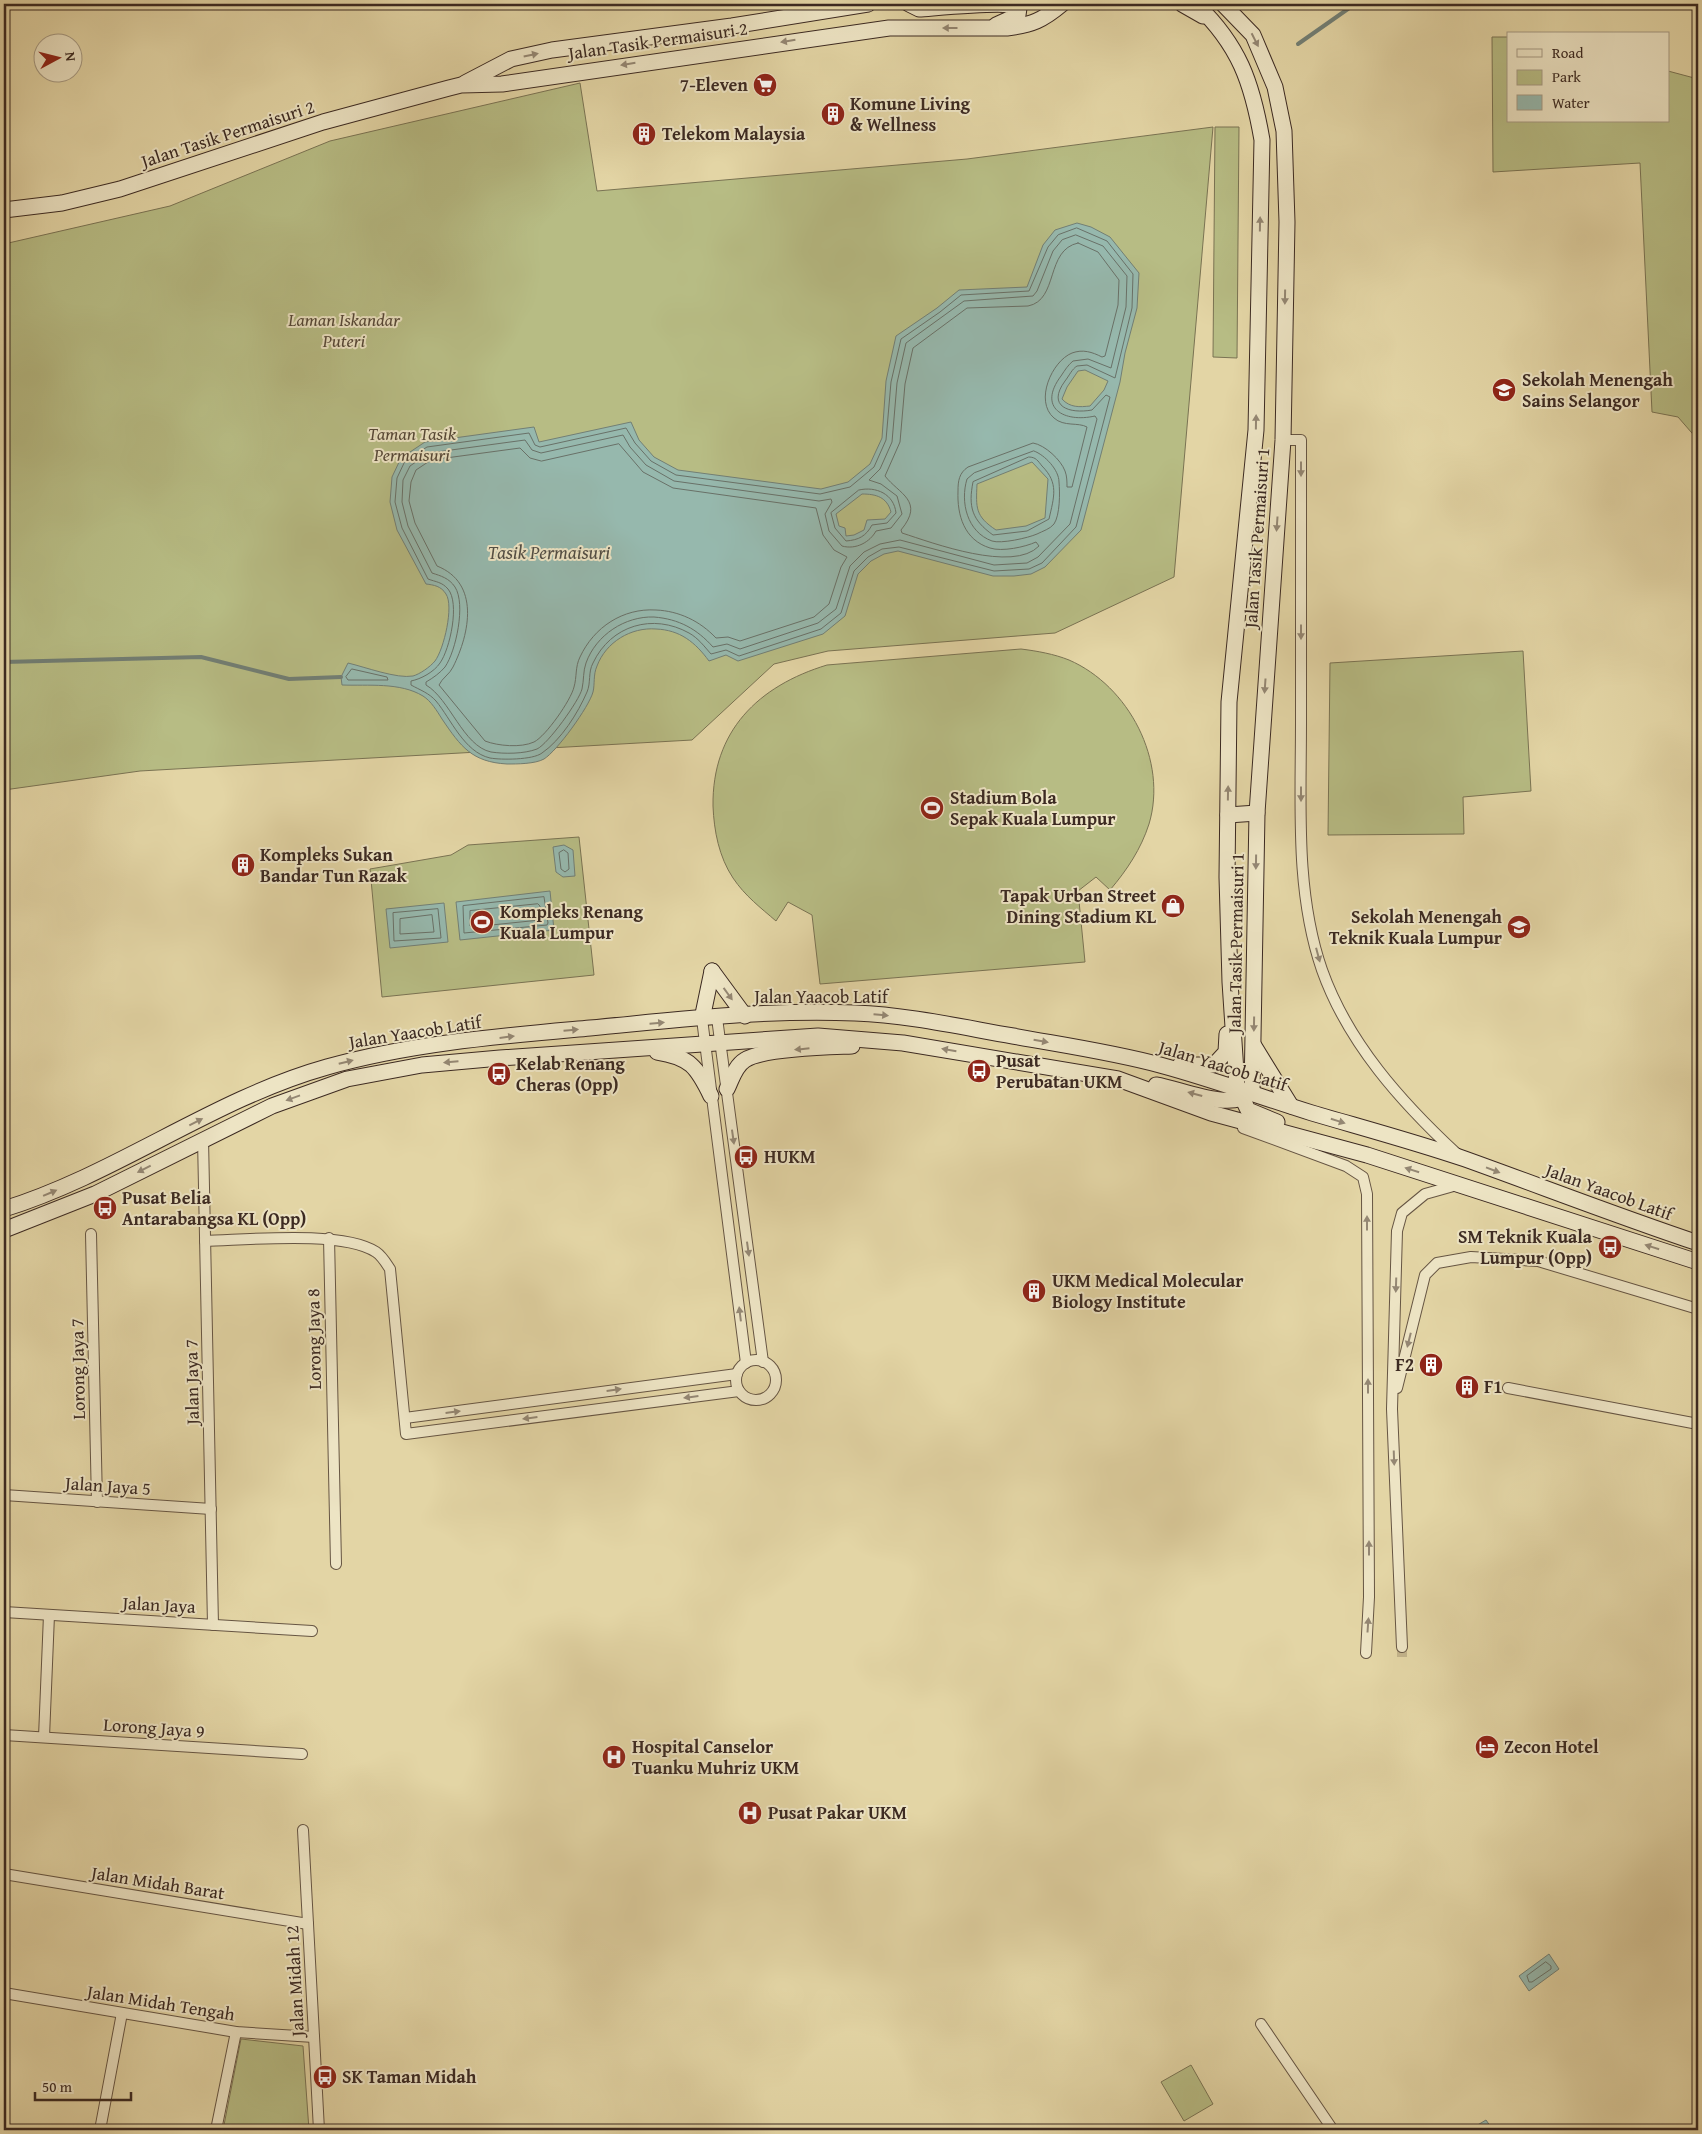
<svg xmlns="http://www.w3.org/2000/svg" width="1702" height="2134" viewBox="0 0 1702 2134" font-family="'Gentium Book Plus',serif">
<rect width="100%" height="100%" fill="#e3d5a5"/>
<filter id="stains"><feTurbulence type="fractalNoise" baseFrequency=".004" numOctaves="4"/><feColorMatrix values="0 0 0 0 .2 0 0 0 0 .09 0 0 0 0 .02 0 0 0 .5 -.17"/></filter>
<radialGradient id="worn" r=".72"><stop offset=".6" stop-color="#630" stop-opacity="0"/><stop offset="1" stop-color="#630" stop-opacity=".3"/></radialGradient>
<g fill="#b7bc84" stroke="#7a7353">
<path d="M1492 37H1508V121H1668V71L1698 79V440L1678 417 1652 412 1640 163 1493 172Z"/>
<path d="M580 83 597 191 967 159 1213 127 1174 577 1055 633 828 651 774 664 692 740 140 771 4 790V244L170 206 330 141Z"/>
<path d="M1215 127H1239L1237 358 1213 357Z"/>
<path d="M1021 649C1037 651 1054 654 1069 660 1129 686 1168 761 1149 824 1141 849 1127 870 1110 890L1096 877 1078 891 1085 962 820 984 812 915 788 902 776 921C761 908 745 896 733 878 719 857 714 831 713 806 712 731 758 686 827 665Z"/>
<path d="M1523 651 1531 791 1463 797 1464 834 1328 835 1330 663Z"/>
<path d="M579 837 594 975 382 997 370 869 451 855 468 845Z"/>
<path d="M241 2039 303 2046 309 2130H223Z"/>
<path d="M1191 2065 1213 2104 1184 2121 1161 2082Z"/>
</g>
<g fill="#96b8ad" stroke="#727f75" fill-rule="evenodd">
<path d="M1077 223 1091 227 1110 237 1139 273 1137 308 1125 353 1120 382 1081 530 1045 567 1031 574 1014 576H993L898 551 884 554 871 561 858 574 845 616 823 634 738 661 726 655 709 661C695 642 680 630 656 629 631 627 606 642 597 666 593 675 595 684 593 692 589 707 557 751 544 759 535 764 517 764 507 764 472 762 461 747 442 719 437 711 431 701 423 696 400 682 368 686 342 685L341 677 348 663C365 667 397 679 413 676 420 674 430 667 435 661 444 649 454 606 446 594 441 586 434 585 426 584L397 530 390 502 392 477 401 458 425 442 534 427 539 442 631 422 639 440 654 457 678 470 821 489 848 482 870 464 882 438 886 381 896 336 937 308 959 290 1027 287 1043 245 1055 230ZM1085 370 1108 381 1104 390 1090 406C1080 407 1070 408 1062 399L1067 387 1078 371ZM1032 462 1048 479 1045 518 1026 526 996 530C975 516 976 508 977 484ZM862 494C876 494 887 497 891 512L885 519 867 520 864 530 854 535 846 536 845 528 839 526 836 514Z"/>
<path d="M564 845 573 850 575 876 563 877 556 872 553 847Z"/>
<path d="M550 891 554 930 460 940 456 902Z"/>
<path d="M444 903 448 942 390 948 386 909Z"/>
<path d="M1549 1954 1559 1969 1529 1991 1519 1976Z"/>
<path d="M1486 2120 1493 2130H1469Z"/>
</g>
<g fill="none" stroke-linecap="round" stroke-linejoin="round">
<g stroke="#697168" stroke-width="1">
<path d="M1077 228 1107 241 1133 274 1132 308 1115 378 1087 365 1077 366C1072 369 1069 376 1065 381 1046 407 1070 414 1092 410L1106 395 1110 397 1076 527 1042 563 1029 569 994 571 899 547 882 549 868 557 854 571 841 613 821 629 739 656 726 650 711 654C704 646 698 638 689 633 653 613 611 625 593 663 588 672 591 683 587 692 578 713 561 740 542 753 533 760 501 760 490 758 464 752 451 719 436 701 429 693 420 690 411 685V681C421 679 434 672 440 663 450 649 460 603 448 589 442 582 436 582 428 579L402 528 395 502 397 478 405 461 427 447 529 433 535 445 540 447 626 428 635 443 651 461 676 475 820 494 850 487 874 467 886 440 891 382 901 339 940 312 961 295 1029 291 1048 247 1058 235Z"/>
<path d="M1076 235 1103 246 1127 276 1126 307 1111 368 1088 359 1073 361C1068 365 1065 370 1061 376 1037 408 1064 423 1095 416L1097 419 1070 524 1038 557 1027 563 994 565 900 540 880 544 864 552 850 566 836 609 818 623 740 649 727 644 713 647C697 629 679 619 654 617 625 616 596 635 586 663 583 671 584 680 582 689 579 701 548 744 537 749 524 754 504 754 491 752 463 746 450 699 426 685V682C433 678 440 673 445 667 456 651 466 604 455 587 449 578 441 576 432 573L408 526 402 502 403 480 410 466 429 453 525 440 532 450 541 453 623 435 630 447 646 465 674 481 819 501 831 499 832 502 825 514 829 531 842 546C856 550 870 542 876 531L891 528 902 514 897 496 881 484 869 480 880 469 892 442 897 383 906 343 964 301 1033 296 1037 291 1053 251 1062 240Z"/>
<path d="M1078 243 1098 252 1119 280 1118 305 1105 356 1102 357C1092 352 1083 349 1072 353 1052 361 1034 401 1054 418 1064 427 1078 422 1087 427L1072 487H1067C1067 482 1067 476 1065 471 1061 460 1045 445 1033 443L968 467C959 473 958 481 958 491 957 515 964 540 990 548 1002 552 1025 547 1036 542L1039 546C1013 573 933 543 902 533L901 530C925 501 899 494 885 476L900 442 905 384 913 348 967 308 1028 306C1059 300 1045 250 1078 243Z"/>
<path d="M619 444 643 472 673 488 816 508 823 535 834 550 847 557 841 567 829 604 814 617 740 641 728 637 716 638C700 621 679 611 656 610 623 608 594 627 580 657 575 667 577 677 574 687 571 700 546 736 534 742 521 748 498 746 485 741L439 685C442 678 450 674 453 667 470 633 480 583 437 566L415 523 409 501 411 482 416 470 431 460 520 448 530 458 541 461Z"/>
<path d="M1034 451C1045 455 1059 470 1059 482 1060 493 1060 515 1054 524 1050 529 1043 531 1037 534 1028 538 1001 544 992 541 967 532 960 502 967 479L974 473Z"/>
<path d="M1029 457C1036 457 1038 461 1042 466 1059 483 1054 497 1049 519L1027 531 993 535C972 520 968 507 973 482Z"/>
<path d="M859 490C876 486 894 494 896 513L887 523 872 525C866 536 859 540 846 541L835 528 831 513Z"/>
<path d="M352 669 387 677 388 680H348L346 677Z"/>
<path d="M564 850 568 853 569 869 565 872 561 869 559 853Z"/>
<path d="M544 897 548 923 547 925 464 933 463 906Z"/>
<path d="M538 904 540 906V920L472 927 470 926V911Z"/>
<path d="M438 909 441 938 394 941 393 913Z"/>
<path d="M432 915 434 932 400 934V919Z"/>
<path d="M1546 1962 1551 1966V1969L1532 1982H1529L1527 1976Z"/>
</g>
<g stroke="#727f75" stroke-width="4">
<path d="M1298 44 1355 4"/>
<path d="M4 662 201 657 289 679 341 677"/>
</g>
<path stroke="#c2b38b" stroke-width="10" stroke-dasharray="10 5" stroke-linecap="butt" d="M1402 1647V1660"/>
<g stroke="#665543" stroke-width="12">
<g id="street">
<path d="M1283 440H1301C1301 534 1301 629 1301 723 1301 805 1295 892 1322 970 1348 1043 1401 1102 1457 1154"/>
<path d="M717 1018 763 1362"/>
<path d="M702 1019 746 1363"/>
<path d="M1243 1128 1346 1166 1363 1177 1367 1194 1369 1597 1366 1653"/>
<path d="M203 1139 213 1625"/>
<path d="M91 1234 97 1502"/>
<path d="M329 1238 336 1564"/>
<path d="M205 1241C247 1240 342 1230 376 1252 382 1256 386 1263 390 1269L406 1434 739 1391"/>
<circle cx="756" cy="1380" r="20"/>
<path d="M1397 1388 1425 1275 1437 1263 1471 1257 1538 1261 1698 1309"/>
<path d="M1508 1388 1698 1424"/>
<path d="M405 1418 737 1374"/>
<path d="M4 1495 211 1509"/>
<path d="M4 1612 312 1631"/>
<path d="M1402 1647 1392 1409 1397 1231 1402 1213 1425 1194 1457 1185"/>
<path d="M4 1735 302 1754"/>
<path d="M44 1737 49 1615"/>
<path d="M303 1830 319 2130"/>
<path d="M4 1874 308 1924"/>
<path d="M4 1993 236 2032 314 2037"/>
<path d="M1261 2024 1333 2130"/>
<path d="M100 2130 122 2013"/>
<path d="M216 2130 236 2032"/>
</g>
</g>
<g stroke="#3c2a22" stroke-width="17">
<g id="secondary">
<path d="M909 4 919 9C936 8 1010 0 1019 8L1018 15 996 25"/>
<path d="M1182 4 1203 16"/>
<path d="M1196 4C1239 45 1252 82 1262 140L1256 430 1229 702 1227 877 1230 982 1237 1087 1248 1110 1277 1122"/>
<path d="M1223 4 1253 35 1275 87 1284 131 1287 222 1283 440 1257 813 1252 1092"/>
<path d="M465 83 511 59 552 50 732 26 868 4"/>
<path d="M4 210 62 203 120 189 323 122 449 88 461 85 502 84 889 28H1007C1032 25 1043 20 1062 4"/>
<path d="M1228 815 1257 813"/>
<path d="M712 971 745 1016"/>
<path d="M702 1019 712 971"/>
<path d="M1254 1046 1291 1106"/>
<path d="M657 1052C690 1057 697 1067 711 1096"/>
<path d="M1180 1065H1214L1226 1052 1227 1034"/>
<path d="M1156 1085C1181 1089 1229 1111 1249 1094"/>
<path d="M727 1089C732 1079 735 1066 745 1060 763 1048 828 1047 852 1046"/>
<path d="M4 1209C117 1174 213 1099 327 1067 412 1043 502 1036 590 1028 677 1020 767 1009 855 1013 908 1015 961 1027 1013 1036 1062 1045 1112 1052 1160 1065 1212 1079 1261 1097 1312 1113 1363 1128 1415 1142 1465 1159 1543 1187 1620 1217 1698 1243"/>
<path d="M4 1230 95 1194 272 1106 347 1079 422 1065 500 1058 818 1036 903 1043 1118 1079 1211 1113 1367 1155 1698 1262"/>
</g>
</g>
<use href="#street" stroke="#ede4c4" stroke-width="10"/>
<use href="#secondary" stroke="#ede4c4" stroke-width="15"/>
</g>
<defs><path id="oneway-solid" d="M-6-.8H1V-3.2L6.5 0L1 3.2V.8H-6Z" transform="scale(1.25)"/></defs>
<g fill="#948773">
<use href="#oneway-solid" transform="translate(950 28) rotate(-180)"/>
<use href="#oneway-solid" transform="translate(1255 40) rotate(63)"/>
<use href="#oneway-solid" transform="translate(788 41) rotate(171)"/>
<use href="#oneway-solid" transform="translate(531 55) rotate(-12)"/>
<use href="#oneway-solid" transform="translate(628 64) rotate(171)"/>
<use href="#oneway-solid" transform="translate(1260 224) rotate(-89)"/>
<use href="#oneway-solid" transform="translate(1285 297) rotate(91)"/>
<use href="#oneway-solid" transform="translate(1256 422) rotate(-89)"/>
<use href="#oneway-solid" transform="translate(1301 469) rotate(90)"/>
<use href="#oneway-solid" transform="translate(1277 524) rotate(94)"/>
<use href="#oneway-solid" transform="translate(1301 632) rotate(90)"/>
<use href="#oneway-solid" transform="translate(1265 686) rotate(94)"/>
<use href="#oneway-solid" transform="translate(1228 793) rotate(-89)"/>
<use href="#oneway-solid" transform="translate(1301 794) rotate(90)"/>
<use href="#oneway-solid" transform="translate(1256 862) rotate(91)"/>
<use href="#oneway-solid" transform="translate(1318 955) rotate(75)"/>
<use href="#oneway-solid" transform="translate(728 994) rotate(54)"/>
<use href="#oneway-solid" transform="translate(881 1015) rotate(5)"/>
<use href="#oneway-solid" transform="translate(657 1023) rotate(-5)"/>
<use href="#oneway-solid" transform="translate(1254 1024) rotate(91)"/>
<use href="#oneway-solid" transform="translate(571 1030) rotate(-5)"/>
<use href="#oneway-solid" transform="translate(507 1037) rotate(-7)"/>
<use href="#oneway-solid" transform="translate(1041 1041) rotate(10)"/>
<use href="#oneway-solid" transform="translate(802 1049) rotate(174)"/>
<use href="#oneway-solid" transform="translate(949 1050) rotate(-170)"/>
<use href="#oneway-solid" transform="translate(346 1062) rotate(-14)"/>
<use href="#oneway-solid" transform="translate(451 1062) rotate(175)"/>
<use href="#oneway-solid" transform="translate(1195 1094) rotate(-165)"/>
<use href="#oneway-solid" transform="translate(293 1098) rotate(160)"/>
<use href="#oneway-solid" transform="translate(1338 1121) rotate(17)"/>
<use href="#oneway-solid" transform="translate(196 1122) rotate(-27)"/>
<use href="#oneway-solid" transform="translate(733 1137) rotate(82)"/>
<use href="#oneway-solid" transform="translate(144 1169) rotate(153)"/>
<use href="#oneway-solid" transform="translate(1412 1170) rotate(-162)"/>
<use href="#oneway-solid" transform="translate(1493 1170) rotate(21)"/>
<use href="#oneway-solid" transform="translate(50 1193) rotate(-23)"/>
<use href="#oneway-solid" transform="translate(1367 1223) rotate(-90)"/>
<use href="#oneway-solid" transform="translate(1652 1247) rotate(-162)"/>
<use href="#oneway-solid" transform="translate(748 1249) rotate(82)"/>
<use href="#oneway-solid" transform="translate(1396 1285) rotate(92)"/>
<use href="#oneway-solid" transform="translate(740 1314) rotate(-97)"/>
<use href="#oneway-solid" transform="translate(1409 1340) rotate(104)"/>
<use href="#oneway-solid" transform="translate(1368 1386) rotate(-90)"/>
<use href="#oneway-solid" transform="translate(614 1390) rotate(-8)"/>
<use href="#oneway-solid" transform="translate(691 1397) rotate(173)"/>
<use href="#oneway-solid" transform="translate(453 1412) rotate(-7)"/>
<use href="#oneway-solid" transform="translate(530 1418) rotate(173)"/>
<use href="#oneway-solid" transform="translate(1394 1458) rotate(88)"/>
<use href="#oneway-solid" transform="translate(1369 1548) rotate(-90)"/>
<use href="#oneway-solid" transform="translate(1368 1625) rotate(-86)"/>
</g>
<defs>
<g id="supermarket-disc" transform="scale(1.25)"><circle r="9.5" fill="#8f2418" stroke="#ede4c4"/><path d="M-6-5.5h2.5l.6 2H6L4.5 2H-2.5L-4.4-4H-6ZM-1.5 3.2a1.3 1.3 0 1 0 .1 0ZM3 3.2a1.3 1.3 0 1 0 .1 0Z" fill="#fff"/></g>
<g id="building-disc" transform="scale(1.25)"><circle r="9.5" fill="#8f2418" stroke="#ede4c4"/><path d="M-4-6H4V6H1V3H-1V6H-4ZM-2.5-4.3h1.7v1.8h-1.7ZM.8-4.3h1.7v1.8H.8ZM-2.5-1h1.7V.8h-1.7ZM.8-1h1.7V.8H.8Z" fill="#fff"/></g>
<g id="school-disc" transform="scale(1.25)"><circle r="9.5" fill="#8f2418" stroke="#ede4c4"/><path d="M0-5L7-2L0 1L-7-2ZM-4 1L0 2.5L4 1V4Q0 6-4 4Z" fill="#fff"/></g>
<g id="stadium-disc" transform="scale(1.25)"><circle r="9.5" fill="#8f2418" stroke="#ede4c4"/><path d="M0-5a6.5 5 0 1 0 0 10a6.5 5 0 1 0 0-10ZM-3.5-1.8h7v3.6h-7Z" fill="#fff"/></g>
<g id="shop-disc" transform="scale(1.25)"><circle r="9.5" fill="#8f2418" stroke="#ede4c4"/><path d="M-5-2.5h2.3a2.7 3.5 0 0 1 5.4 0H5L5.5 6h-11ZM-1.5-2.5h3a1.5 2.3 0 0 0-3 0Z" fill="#fff"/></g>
<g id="bus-disc" transform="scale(1.25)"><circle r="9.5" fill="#8f2418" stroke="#ede4c4"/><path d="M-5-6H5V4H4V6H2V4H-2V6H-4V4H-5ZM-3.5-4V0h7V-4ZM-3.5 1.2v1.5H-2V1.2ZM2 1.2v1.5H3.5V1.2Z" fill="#fff"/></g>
<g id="hotel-disc" transform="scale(1.25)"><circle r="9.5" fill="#8f2418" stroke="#ede4c4"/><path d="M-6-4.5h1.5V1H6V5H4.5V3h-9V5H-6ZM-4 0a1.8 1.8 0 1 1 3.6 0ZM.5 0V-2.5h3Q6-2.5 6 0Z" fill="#fff"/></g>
<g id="hospital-disc" transform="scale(1.25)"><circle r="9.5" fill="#8f2418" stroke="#ede4c4"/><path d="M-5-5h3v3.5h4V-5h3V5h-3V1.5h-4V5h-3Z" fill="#fff"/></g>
</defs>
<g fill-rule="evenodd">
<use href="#supermarket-disc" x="765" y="85"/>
<use href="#building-disc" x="833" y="114"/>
<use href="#building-disc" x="644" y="134"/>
<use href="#school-disc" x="1504" y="390"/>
<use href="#stadium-disc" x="932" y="808"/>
<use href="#building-disc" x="243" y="865"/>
<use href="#shop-disc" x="1173" y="906"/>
<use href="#stadium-disc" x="482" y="922"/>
<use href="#school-disc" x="1519" y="927"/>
<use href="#bus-disc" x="979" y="1071"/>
<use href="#bus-disc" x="499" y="1074"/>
<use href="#bus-disc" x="746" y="1157"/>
<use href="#bus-disc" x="105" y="1208"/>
<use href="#bus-disc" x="1610" y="1247"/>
<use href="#building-disc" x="1034" y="1291"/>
<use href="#building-disc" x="1431" y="1365"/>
<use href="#building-disc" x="1467" y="1387"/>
<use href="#hotel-disc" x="1487" y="1747"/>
<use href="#hospital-disc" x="614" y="1757"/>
<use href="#hospital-disc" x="750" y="1813"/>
<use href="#bus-disc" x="325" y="2077"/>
</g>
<g text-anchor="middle" stroke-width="4" stroke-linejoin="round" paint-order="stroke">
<g font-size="18" fill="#3c2a22" stroke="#ede4c4">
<text transform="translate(658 41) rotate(-8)" y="6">Jalan Tasik Permaisuri 2</text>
<text transform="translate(228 134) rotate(-18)" y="6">Jalan Tasik Permaisuri 2</text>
<text transform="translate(1257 538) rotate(-86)" y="6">Jalan Tasik Permaisuri 1</text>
<text transform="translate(1236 943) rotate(-89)" y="6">Jalan Tasik Permaisuri 1</text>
<text x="821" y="1003">Jalan Yaacob Latif</text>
<text transform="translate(415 1032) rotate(-9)" y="6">Jalan Yaacob Latif</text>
<text transform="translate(1223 1066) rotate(17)" y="6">Jalan Yaacob Latif</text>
<text transform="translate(1609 1192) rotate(20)" y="6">Jalan Yaacob Latif</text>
<text transform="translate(314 1339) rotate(-91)" y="6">Lorong Jaya 8</text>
<text transform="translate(78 1369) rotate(-91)" y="6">Lorong Jaya 7</text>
<text transform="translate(192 1382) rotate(-91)" y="6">Jalan Jaya 7</text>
<text transform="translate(108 1486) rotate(4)" y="6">Jalan Jaya 5</text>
<text transform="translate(159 1605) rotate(3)" y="6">Jalan Jaya</text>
<text transform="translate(154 1728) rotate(4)" y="6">Lorong Jaya 9</text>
<text transform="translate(158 1883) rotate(9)" y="6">Jalan Midah Barat</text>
<text transform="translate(295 1981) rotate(-93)" y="6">Jalan Midah 12</text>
<text transform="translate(161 2003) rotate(9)" y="6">Jalan Midah Tengah</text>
</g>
<g font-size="18" font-weight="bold" fill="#3c2a22" stroke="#ede4c4" text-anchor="start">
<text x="748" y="91" text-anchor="end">7-Eleven</text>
<text x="850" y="110">Komune Living<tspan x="850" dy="21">&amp; Wellness</tspan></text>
<text x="662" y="140">Telekom Malaysia</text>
<text x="1522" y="386">Sekolah Menengah<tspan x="1522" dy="21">Sains Selangor</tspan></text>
<text x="950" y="804">Stadium Bola<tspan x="950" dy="21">Sepak Kuala Lumpur</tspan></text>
<text x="260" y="861">Kompleks Sukan<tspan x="260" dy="21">Bandar Tun Razak</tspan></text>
<text x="1156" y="902" text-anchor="end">Tapak Urban Street<tspan x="1156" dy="21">Dining Stadium KL</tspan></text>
<text x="500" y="918">Kompleks Renang<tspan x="500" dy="21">Kuala Lumpur</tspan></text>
<text x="1502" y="923" text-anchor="end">Sekolah Menengah<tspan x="1502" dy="21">Teknik Kuala Lumpur</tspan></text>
<text x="996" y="1067">Pusat<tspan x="996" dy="21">Perubatan UKM</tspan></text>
<text x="516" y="1070">Kelab Renang<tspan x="516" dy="21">Cheras (Opp)</tspan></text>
<text x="764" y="1163">HUKM</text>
<text x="122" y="1204">Pusat Belia<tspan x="122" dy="21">Antarabangsa KL (Opp)</tspan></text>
<text x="1592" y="1243" text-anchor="end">SM Teknik Kuala<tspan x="1592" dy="21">Lumpur (Opp)</tspan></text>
<text x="1052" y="1287">UKM Medical Molecular<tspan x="1052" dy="21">Biology Institute</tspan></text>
<text x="1414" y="1371" text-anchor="end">F2</text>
<text x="1484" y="1393">F1</text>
<text x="632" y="1753">Hospital Canselor<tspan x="632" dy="21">Tuanku Muhriz UKM</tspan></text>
<text x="1504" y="1753">Zecon Hotel</text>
<text x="768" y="1819">Pusat Pakar UKM</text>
<text x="342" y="2083">SK Taman Midah</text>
</g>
<g font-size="18" font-style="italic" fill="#554736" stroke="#ede4c4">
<text x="344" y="326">Laman Iskandar<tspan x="344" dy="21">Puteri</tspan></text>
<text x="412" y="440">Taman Tasik<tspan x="412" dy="21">Permaisuri</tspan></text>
</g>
<g font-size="19" font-style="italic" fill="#524e45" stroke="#ede4c4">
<text x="549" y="559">Tasik Permaisuri</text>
</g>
</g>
<rect width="1702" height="2134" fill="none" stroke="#e3d5a5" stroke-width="20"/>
<rect x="5" y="5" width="1692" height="2124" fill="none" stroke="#3c2a22" stroke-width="2.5"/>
<rect x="10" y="10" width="1682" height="2114" fill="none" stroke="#3c2a22"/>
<rect x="1507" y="32" width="162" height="90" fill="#ede4c4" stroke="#a69a83"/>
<rect x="1517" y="49" width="25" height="8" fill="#ede4c4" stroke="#a69a83"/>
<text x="1552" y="58" font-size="15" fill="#3c2a22">Road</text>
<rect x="1517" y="70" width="25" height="15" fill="#b7bc84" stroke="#a69a83"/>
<text x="1552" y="82" font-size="15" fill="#3c2a22">Park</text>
<rect x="1517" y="95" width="25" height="15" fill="#96b8ad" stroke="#a69a83"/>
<text x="1552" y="108" font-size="15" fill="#3c2a22">Water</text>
<g transform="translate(58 58) rotate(83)"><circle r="24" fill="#ede4c4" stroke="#a69a83"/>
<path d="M0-4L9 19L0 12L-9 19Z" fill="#8f2418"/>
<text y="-8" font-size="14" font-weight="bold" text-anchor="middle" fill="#3c2a22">N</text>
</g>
<path d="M35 2092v8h96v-8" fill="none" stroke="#3c2a22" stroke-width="2.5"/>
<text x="42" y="2092" font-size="15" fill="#3c2a22" stroke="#ede4c4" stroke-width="4" paint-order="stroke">50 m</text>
<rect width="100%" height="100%" filter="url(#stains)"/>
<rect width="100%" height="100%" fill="url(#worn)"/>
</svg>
